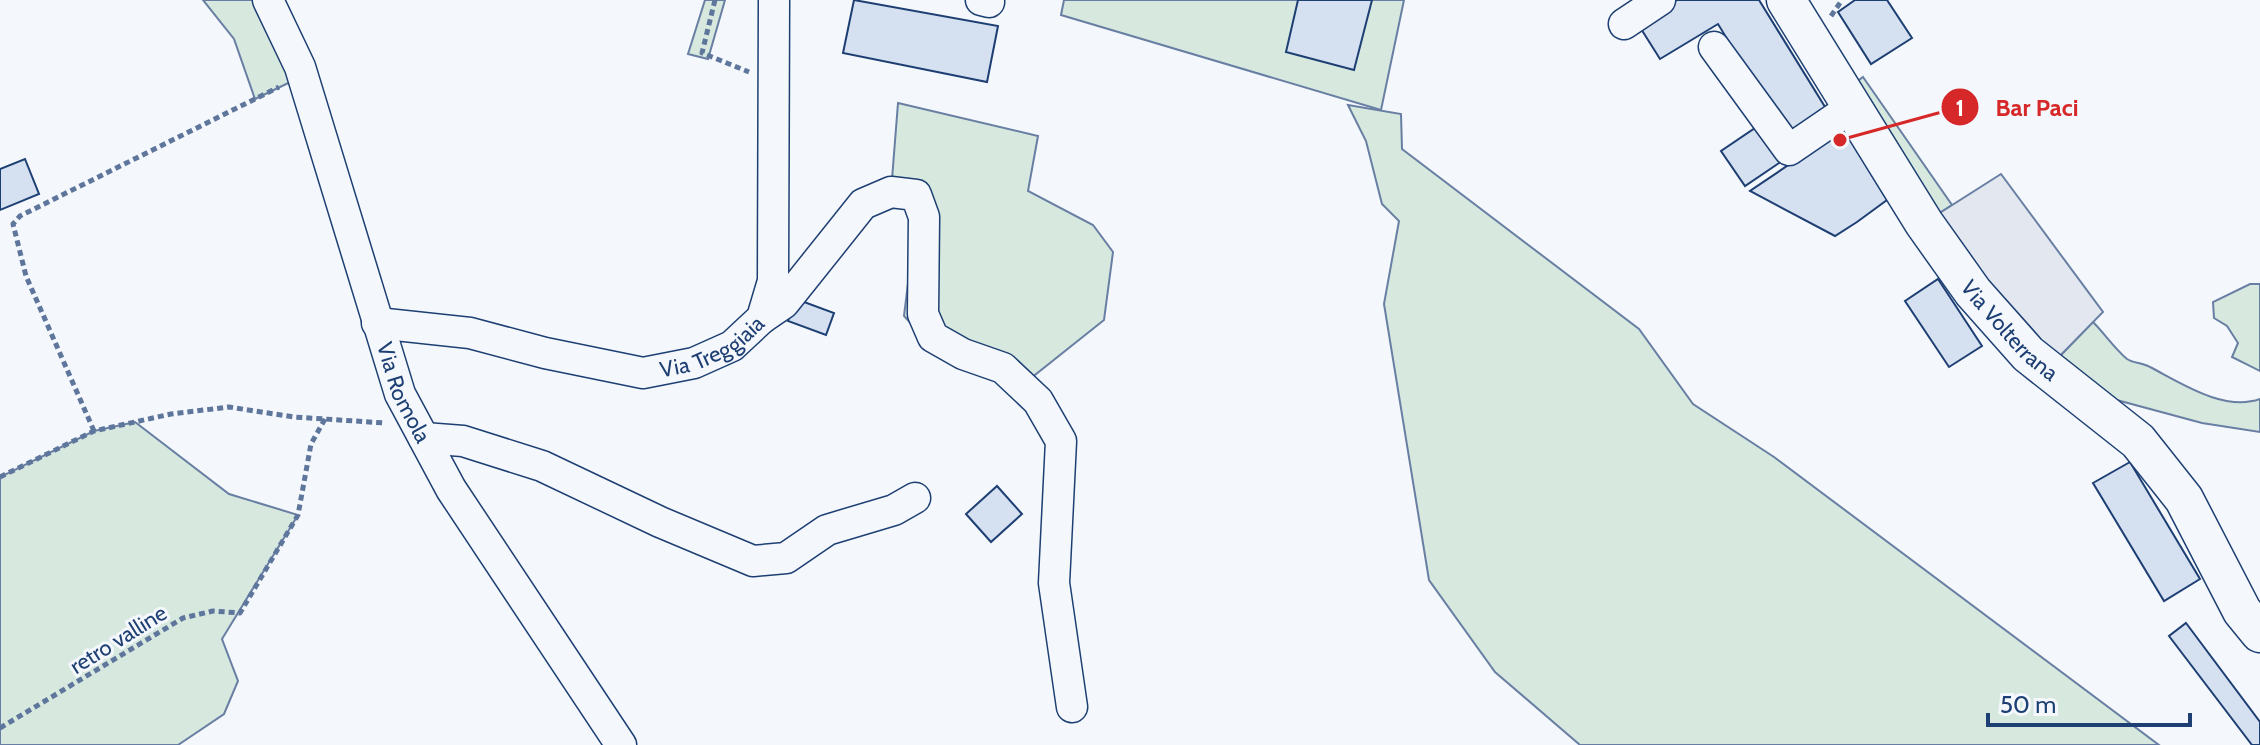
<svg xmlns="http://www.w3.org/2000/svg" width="2260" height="745" viewBox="0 0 2260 745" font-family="Cabin,sans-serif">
<rect width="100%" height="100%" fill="#f4f7fb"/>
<g fill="#d7e8df" stroke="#687fa3" stroke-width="2">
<path d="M203 0H268L303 76 255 99 234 39Z"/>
<path d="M705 0H725L708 59 688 54Z"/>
<path d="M1064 0H1404L1381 110 1061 15Z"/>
<path d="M1863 77 1952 205 1924 223 1843 92Z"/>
<path d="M898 103 1038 136 1028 191 1093 225 1113 252 1104 320 1021 386 923 337 904 316 917 210 891 192Z"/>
<path d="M1348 105 1401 114 1402 149 1639 329 1693 404 1774 457 2159 745H1580L1495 672 1429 580 1384 304 1399 221 1382 204 1366 141Z"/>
<path d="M2250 284H2260V371L2232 357 2238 343 2227 326 2214 318 2213 302Z"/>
<path d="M2093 322C2104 333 2115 349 2127 359 2133 363 2143 363 2150 367 2181 383 2224 412 2260 399V432L2202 423 2113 399 2057 359Z"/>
<path d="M135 422 229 494 298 515 222 639 238 681 224 714 178 745H0V477L94 431Z"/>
</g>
<path fill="#e3e8f0" stroke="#687fa3" stroke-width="2" d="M2001 174 2103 312 2047 369 1924 223Z"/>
<g fill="#d5e0f0" stroke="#1d3f73" stroke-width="2">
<path d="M854 0 998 26 987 82 843 53Z"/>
<path d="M1298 0H1372L1354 70 1286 52Z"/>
<path d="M1677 0H1759L1830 115 1789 140 1718 24 1660 59 1638 24Z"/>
<path d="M1855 0H1887L1912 38 1871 64 1838 12Z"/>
<path d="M1764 122 1788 157 1745 186 1721 151Z"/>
<path d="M1843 128 1887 200 1857 222 1835 236 1750 191Z"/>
<path d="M25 159 39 194 0 210V169Z"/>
<path d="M1938 279 1982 346 1949 367 1905 301Z"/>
<path d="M796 299 834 313 826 335 788 321Z"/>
<path d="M2130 462 2200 579 2164 601 2093 483Z"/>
<path d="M997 486 1022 514 991 542 966 514Z"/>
<path d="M2186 623 2260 722V745H2252L2169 636Z"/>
</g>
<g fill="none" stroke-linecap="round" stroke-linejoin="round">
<g stroke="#1d3f73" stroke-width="33">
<g id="minor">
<path id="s1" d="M268 0 300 67 400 394 451 489 621 745"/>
<path d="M981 0 989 2"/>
<path d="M1624 24 1660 0"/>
<path d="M1714 47 1789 150 1852 107"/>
<path d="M762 318 784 303 863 204 891 192 916 195 924 217 923 314 933 337 963 354 1003 368 1038 401 1061 441 1054 583 1072 707"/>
<path id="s2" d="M377 323 470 333 545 353 643 373 694 363 732 346 762 318 773 281 774 0"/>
<path d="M424 438 463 441 542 466 660 522 753 561 786 558 827 530 894 510 915 498"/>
</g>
</g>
<g stroke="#1d3f73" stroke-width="41">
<g id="major">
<path id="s3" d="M1786 0 1924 223 1973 292 2028 354 2138 441 2184 499 2242 611 2260 633"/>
</g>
</g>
<g stroke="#5e769c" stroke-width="5" stroke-dasharray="6 4" stroke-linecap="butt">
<path d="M715 0 702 53 749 72"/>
<path d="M1831 16 1842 0"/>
<path d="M94 431 26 276 13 224 20 216 279 87"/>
<path d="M0 477 94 431 171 414 229 407 294 417 385 423"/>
<path d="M0 728 183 618 213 611 240 613 298 515 311 444 325 419"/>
</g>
<use href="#minor" stroke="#f4f7fb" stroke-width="30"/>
<use href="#major" stroke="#f4f7fb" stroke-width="38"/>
</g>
<g text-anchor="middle" stroke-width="6" stroke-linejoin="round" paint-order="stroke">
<g font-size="22" fill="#1d3f73" stroke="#f4f7fb">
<text dy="8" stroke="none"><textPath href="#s3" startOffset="400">Via Volterrana</textPath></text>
<text dy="8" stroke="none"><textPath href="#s2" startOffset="346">Via Treggiaia</textPath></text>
<text dy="8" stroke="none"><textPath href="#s1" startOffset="416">Via Romola</textPath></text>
<text transform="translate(118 639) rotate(-32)" y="8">retro valline</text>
</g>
</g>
<path fill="none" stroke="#d62828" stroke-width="3" d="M1840 140L1960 107"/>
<g fill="#d62828" stroke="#f4f7fb" stroke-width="3">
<circle cx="1840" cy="140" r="8"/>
<circle cx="1960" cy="107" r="20"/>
</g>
<g font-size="24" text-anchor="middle" font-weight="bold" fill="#fff">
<text x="1960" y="116">1</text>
</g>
<g font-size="24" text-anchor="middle" font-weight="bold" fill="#d62828" stroke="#f4f7fb" stroke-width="6" stroke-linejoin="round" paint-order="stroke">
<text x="2037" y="116">Bar Paci</text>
</g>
<path d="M1988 713v12h202v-12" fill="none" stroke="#1d3f73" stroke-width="4"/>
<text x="2000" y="713" font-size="24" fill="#1d3f73" stroke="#f4f7fb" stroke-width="6" paint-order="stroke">50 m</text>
</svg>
